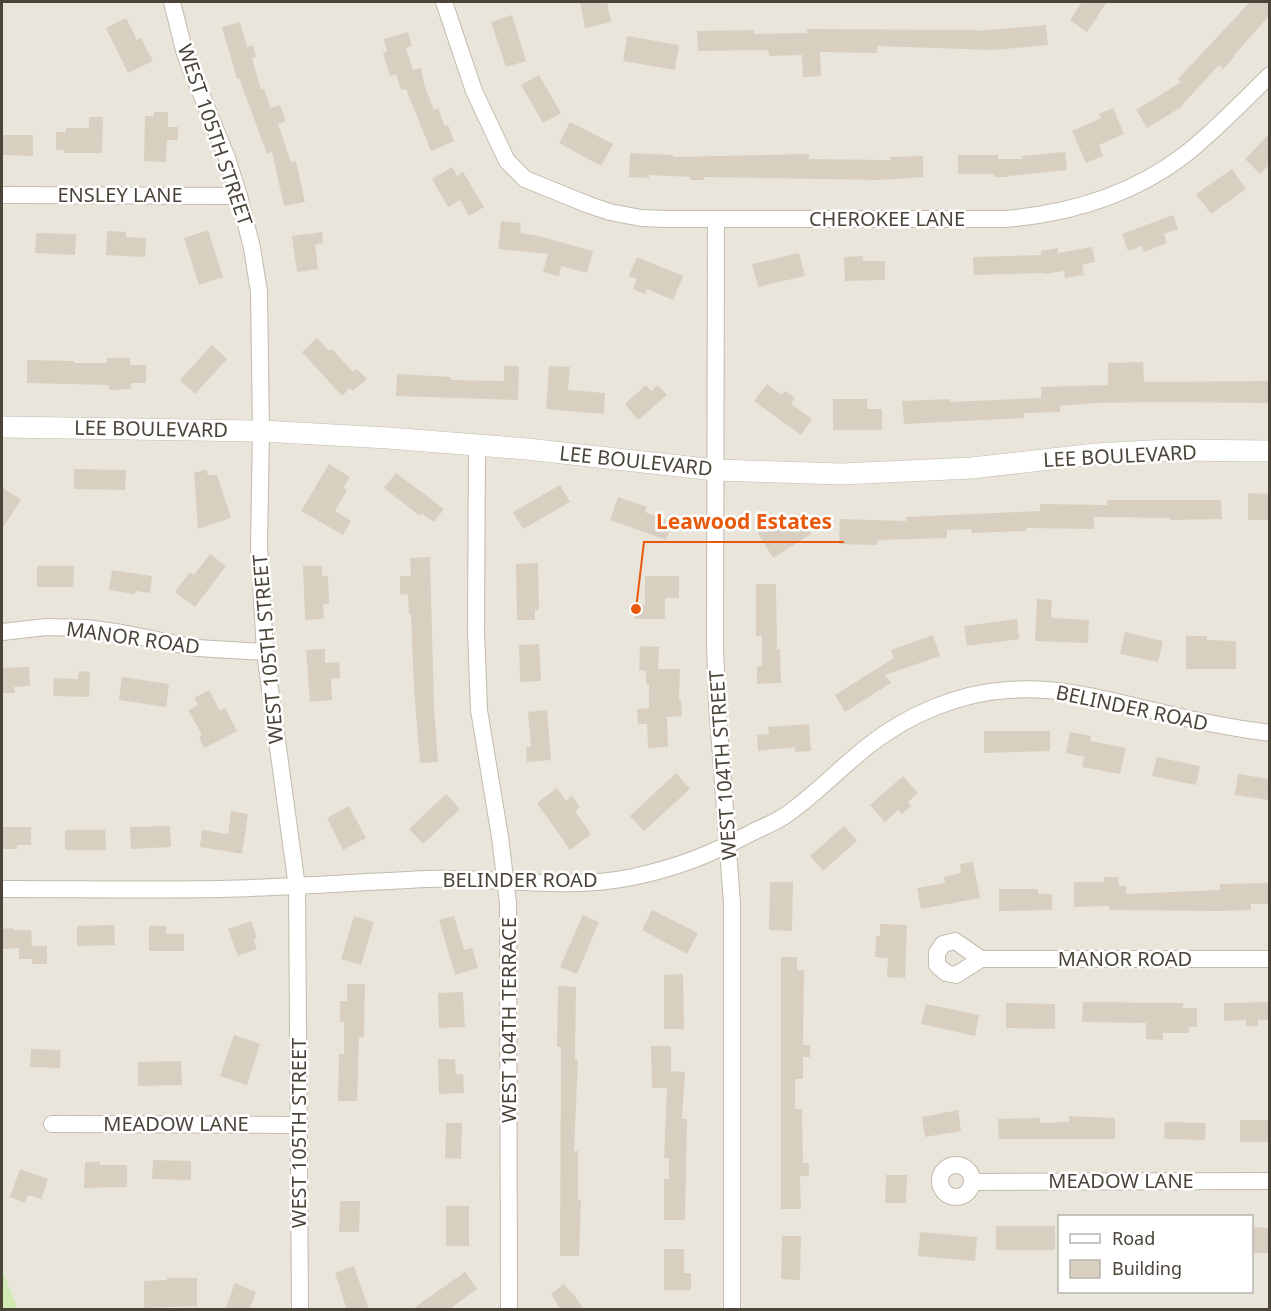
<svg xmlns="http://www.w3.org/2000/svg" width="1271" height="1311" viewBox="0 0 1271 1311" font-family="'Noto Sans',sans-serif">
<rect width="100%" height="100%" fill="#f6f3ec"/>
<path fill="#eae5da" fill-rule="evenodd" d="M2 2H1269V1309H18L2 1269ZM1060 1216H1252V1292H1060Z"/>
<path fill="#d2eab5" d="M2 1269 18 1309H2Z"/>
<g fill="#d8cfc1">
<path d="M580 2H607L611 22 585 28Z"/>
<path d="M1082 2H1107L1087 32 1070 20Z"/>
<path d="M1250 2H1269V16L1234 55 1235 56 1223 69 1219 65 1182 105 1183 106 1147 128 1136 110 1181 82 1178 79Z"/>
<path d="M512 15 526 61 506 67 491 22Z"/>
<path d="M126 18 137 40 141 38 153 61 128 73 106 28Z"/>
<path d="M240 22 247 47 253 45 256 57 252 58 261 90 264 89 271 108 280 105 286 121 278 124 291 162 296 161 305 202 284 206 272 152 267 154 239 78 237 79 222 27Z"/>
<path d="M1046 25 1048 45 993 50 877 46V53L820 52 821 76 803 77 802 55 769 56 768 50 698 51 697 31 754 30V34L807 33V29L976 30V31Z"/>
<path d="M408 32 412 46 406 48 413 70 421 68 424 84 434 110 438 108 445 127 448 125 454 141 431 151 406 89 401 90 396 74 390 76 383 53 387 52 384 39Z"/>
<path d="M627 36 679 45 675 70 623 61Z"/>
<path d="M539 75 561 113 543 123 521 85Z"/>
<path d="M1113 108 1124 134 1099 145 1103 156 1086 163 1072 131 1101 118 1099 114Z"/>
<path d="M154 112H168V127H178V140H167L166 162 144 161 145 116H154Z"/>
<path d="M89 117H103L102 153H64V150H56V132H66V128H89Z"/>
<path d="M570 122 613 144 601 166 559 143Z"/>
<path d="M1269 134V165L1260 174 1245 159Z"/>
<path d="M2 135H33V156L2 155Z"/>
<path d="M1065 152 1067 170 1008 176V177H994V174H958V155H998V159H1023L1022 156Z"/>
<path d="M630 153 673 155V157L809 154V159L890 160V157L923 156V177L879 180 704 177V180H690V177L649 175V178L629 177Z"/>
<path d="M452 167 457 176 463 172 484 207 469 216 460 200 448 207 432 179Z"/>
<path d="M1232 169 1246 189 1211 214 1196 194Z"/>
<path d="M1173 215 1178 229 1164 234 1167 243 1144 252 1142 246 1128 251 1122 234Z"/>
<path d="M501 221 521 223 520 233 535 235 593 251 587 273 561 266 559 276 543 272 548 254 498 249Z"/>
<path d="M208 230 223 277 199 285 184 238Z"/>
<path d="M107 231 126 232V237L146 238 145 257 106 255Z"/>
<path d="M322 232 323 243 315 245 318 269 297 272 292 236Z"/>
<path d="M36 233 76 234 75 255 35 253Z"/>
<path d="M1092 247 1095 262 1082 265 1084 275 1065 278 1064 271 1045 274 1044 273 974 275 973 257 1041 255V251L1058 248V253Z"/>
<path d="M799 253 805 276 758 287 752 264Z"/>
<path d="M863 256V261H885V280L845 281 844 257Z"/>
<path d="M637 257 683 276 673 300 647 289 645 294 633 289 637 279 629 276Z"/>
<path d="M317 338 329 351 332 349 353 372 357 369 367 379 353 391 350 388 342 396 302 352Z"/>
<path d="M212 345 227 359 195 394 180 380Z"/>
<path d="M107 358H130V365H146V383H131V389L109 390V385L27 383V360L74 361V363H107Z"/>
<path d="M1143 362 1144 382 1269 381V403L1159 402 1094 403 1060 406V412L1024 413V418L904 424 902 401 950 399V402L1041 398V387L1108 385V363Z"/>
<path d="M504 366H519L518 400 396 396 397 374 451 377V380L504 381Z"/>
<path d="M549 366 570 367 568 390 605 393 604 414 546 409Z"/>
<path d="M767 384 782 395 785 391 795 398 791 404 812 419 801 435 754 401Z"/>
<path d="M646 385 651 391 658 385 667 395 638 420 625 404Z"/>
<path d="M833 399H867V409H882V430H833Z"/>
<path d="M329 464 350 477 343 488 347 490 335 511 351 521 343 535 301 511Z"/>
<path d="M74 469 126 470 125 490 74 489Z"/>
<path d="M206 469 208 475H217L231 518 198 529 194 473Z"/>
<path d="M396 473 444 509 434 522 422 514 420 516 384 488Z"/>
<path d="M560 485 570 502 523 529 513 512Z"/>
<path d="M2 487 21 500 2 529Z"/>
<path d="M1248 493 1269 494V520H1248Z"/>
<path d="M618 497 647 507 645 512 673 522 666 540 610 520Z"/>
<path d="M1107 500H1221L1222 519 1171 520 1170 518 1094 517V529L1026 528V531L972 533 971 529 947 530V538L878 540 877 545 839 544 840 519 906 521V517L1040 511V504L1107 505Z"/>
<path d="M799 515 811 534 773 558 755 528 768 520 774 530Z"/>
<path d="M210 554 226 566 195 607 175 592 190 572 194 575Z"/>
<path d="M430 557 434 707 438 762 420 763 414 689 411 614H409L408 594 400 595V576H411L410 558Z"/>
<path d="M538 563 539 610H535V620H517L516 564Z"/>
<path d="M37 566H74L73 587H37Z"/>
<path d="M303 566H322V576H328L329 604H323L324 619 305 620Z"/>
<path d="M112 570 152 576 150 593 135 591V594L109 590Z"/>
<path d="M645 576H679V598H665V619H635V605H645Z"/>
<path d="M756 584H776L777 649H780L781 683 757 684V667L762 666V636H756Z"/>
<path d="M1037 599 1052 600 1051 618 1089 620 1088 643 1035 641Z"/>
<path d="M1017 619 1019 639 967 646 964 626Z"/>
<path d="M1125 632 1163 641 1158 662 1120 654Z"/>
<path d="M933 635 940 656 885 675 891 683 845 712 835 695 894 658 891 650Z"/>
<path d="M1186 636H1207V640L1236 641V669H1186Z"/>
<path d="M539 644 541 681 520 682 519 645Z"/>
<path d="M640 646 659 647 658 669H680L679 700H681L682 716 667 717 668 747 648 748 647 724H638L637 709 649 708V684H646V671L639 670Z"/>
<path d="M325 649V663L339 662 340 678 331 679 332 700 310 702 306 650Z"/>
<path d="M29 667 30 686 14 687 15 693H2V668Z"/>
<path d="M79 671 90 672 89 697 53 696 54 678 78 679Z"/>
<path d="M122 677 169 684 166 707 119 700Z"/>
<path d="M209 690 220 711 225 708 237 731 204 748 199 737 202 735 188 710 198 705 194 698Z"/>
<path d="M547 710 551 760 527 762 526 747H531L528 712Z"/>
<path d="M809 724 811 751 795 752V747L758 751 757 735 769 734 768 727Z"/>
<path d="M984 731H1050V751L984 753Z"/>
<path d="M1070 732 1091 736 1090 741 1126 748 1120 774 1082 767 1084 757 1066 753Z"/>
<path d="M1157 757 1200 766 1196 785 1152 776Z"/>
<path d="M676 773 690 789 644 831 630 816Z"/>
<path d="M1238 774 1269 779V800L1235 795Z"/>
<path d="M903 776 918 793 908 802 911 806 902 814 898 810 885 822 870 805Z"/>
<path d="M557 788 566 801 572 796 580 807 575 811 591 834 570 850 537 803Z"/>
<path d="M446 794 460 809 423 844 409 829Z"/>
<path d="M349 806 366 838 343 850 327 818Z"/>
<path d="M231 811 248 814 242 854 200 847 202 830 228 834Z"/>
<path d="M170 826 171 847 131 849 130 827Z"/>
<path d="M844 826 857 841 823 871 810 856Z"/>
<path d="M2 827H31V845H17V849H2Z"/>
<path d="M65 830H105L106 850H65Z"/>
<path d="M973 862 980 898 921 909 917 888 945 883 944 877 961 873 960 864Z"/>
<path d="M1104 877H1118L1119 886H1126V894L1220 890V884L1269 883V904H1251V910L1220 911 1109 910V906L1074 907V882H1104Z"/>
<path d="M770 882H793L792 931 769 930Z"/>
<path d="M999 889H1038V894H1052V910L999 911Z"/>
<path d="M652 910 698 933 687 954 642 930Z"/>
<path d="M583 915 599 922 577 974 560 967Z"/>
<path d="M354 916 374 922 361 965 341 959Z"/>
<path d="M454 916 464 950 472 948 478 968 455 975 439 920Z"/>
<path d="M251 921 257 938 254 940 257 949 238 956 228 929Z"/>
<path d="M880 924 907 925 905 978 887 977 888 958 875 957 876 936H880Z"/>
<path d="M114 925 115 945 77 946V926Z"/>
<path d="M149 926H166V934H184V951H149Z"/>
<path d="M13 928V930H31L32 946H47V964H32V959H19V948L2 949V929Z"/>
<path d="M781 957H797V970H804L803 1045H810V1057H803V1079H795V1109H802L803 1163H809V1176H800L801 1209H781Z"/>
<path d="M683 974 684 1029H664V975Z"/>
<path d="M347 984H365L364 1037H359L357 1101H338L339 1054H344V1022H340V1001H347Z"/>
<path d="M558 986 576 987 575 1060H578L574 1151H578V1200H581L579 1256H560L561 1047H557Z"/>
<path d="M463 992 465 1027 439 1028 438 993Z"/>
<path d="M1083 1002 1183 1003V1008H1197V1027H1189V1033H1163V1040L1146 1039V1023L1082 1022Z"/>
<path d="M1269 1002V1020H1258V1026H1246V1020L1224 1021V1003Z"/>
<path d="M1006 1003 1055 1004V1029L1006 1028Z"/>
<path d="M926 1004 979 1015 975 1036 921 1024Z"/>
<path d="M234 1035 260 1044 247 1085 220 1076Z"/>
<path d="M651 1046H671V1071L685 1072 682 1119H687L685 1220H664V1179H669V1158H664L667 1088H652Z"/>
<path d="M31 1049 61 1050 60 1068 30 1067Z"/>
<path d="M438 1059H455L456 1074H463L464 1093 439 1094Z"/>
<path d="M181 1061 182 1085 138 1086V1062Z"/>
<path d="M958 1110 961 1131 925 1137 922 1117Z"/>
<path d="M1069 1116 1115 1118V1139H999L998 1119 1040 1118V1123L1069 1122Z"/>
<rect x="1240" y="1120" width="29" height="22"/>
<path d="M1165 1122 1206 1123 1205 1140 1164 1139Z"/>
<path d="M446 1123H462L461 1159 445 1158Z"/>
<path d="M153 1160 191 1161V1180L152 1179Z"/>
<path d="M85 1162H100V1165H127V1187L84 1188Z"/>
<path d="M20 1169 48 1179 41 1199 28 1195 25 1203 10 1197Z"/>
<path d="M886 1175H907L906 1203H885Z"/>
<path d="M340 1201H360L359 1232H339Z"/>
<rect x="446" y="1206" width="23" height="40"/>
<rect x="996" y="1226" width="59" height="24"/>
<path d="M1251 1227 1269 1228V1253H1251Z"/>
<path d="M920 1232 977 1237 975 1261 918 1256Z"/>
<path d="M782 1236H801L800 1280 781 1279Z"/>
<path d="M664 1249H684V1273H691V1290H664Z"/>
<path d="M354 1266 369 1310H347L335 1273Z"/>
<path d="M465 1272 477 1289 448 1310H411Z"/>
<path d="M167 1278H197V1306L144 1308V1281L167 1280Z"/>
<path d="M235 1283 256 1292 249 1310H225Z"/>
<path d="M564 1284 571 1293 572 1292 584 1310H561L551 1294Z"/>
</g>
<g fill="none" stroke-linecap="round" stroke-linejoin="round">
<g stroke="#c2bbae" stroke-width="18">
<g id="minor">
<path d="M172 2 185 54 227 158 239 196 252 248 259 292 261 431 259 546 265 652 297 887 300 1310"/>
<path d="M444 2 474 91 507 161 525 179 589 205 610 212 641 218 666 219H1004C1068 214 1130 196 1183 156 1214 132 1241 103 1270 75"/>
<path d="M2 195 239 196"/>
<path d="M716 220 715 645 717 703 732 903V1310"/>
<path d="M477 444 476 631 479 710 500 837 508 903 509 1310"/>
<path d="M2 632 46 627 87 628 122 633 197 648 265 652"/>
<path d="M2 889C75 889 148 890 221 889 290 887 359 882 427 879 496 877 566 891 633 877 679 867 709 855 751 833 763 827 776 822 786 815 816 794 840 768 868 746 907 715 958 693 1008 690 1061 686 1108 700 1159 712 1195 721 1232 728 1270 733"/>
<path d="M981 959 956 975 946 973 937 965V953L943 944 955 941 981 959H1270"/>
<path d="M52 1124 300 1125"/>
<circle cx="956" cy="1181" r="16"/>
<path d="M972 1182 1270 1181"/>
</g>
</g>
<g stroke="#c2bbae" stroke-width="22">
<path id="tertiary" d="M2 427 261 431 388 438 527 449 715 470 841 474 972 468 1096 454 1169 450 1270 451"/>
</g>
<use href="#minor" stroke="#fff" stroke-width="16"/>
<use href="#tertiary" stroke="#fff" stroke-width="21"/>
</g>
<g text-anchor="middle" stroke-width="5" stroke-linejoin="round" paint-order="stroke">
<g font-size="20" fill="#4b4439" stroke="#fff">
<text transform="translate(215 135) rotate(71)" y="7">WEST 105TH STREET</text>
<text x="120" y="202">ENSLEY LANE</text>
<text x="887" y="226">CHEROKEE LANE</text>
<text transform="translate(151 429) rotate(1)" y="7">LEE BOULEVARD</text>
<text transform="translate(1120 456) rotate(-3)" y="7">LEE BOULEVARD</text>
<text transform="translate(636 461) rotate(6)" y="7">LEE BOULEVARD</text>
<text transform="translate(133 638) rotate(8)" y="7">MANOR ROAD</text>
<text transform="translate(268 649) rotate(-95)" y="7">WEST 105TH STREET</text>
<text transform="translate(1132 708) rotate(12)" y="7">BELINDER ROAD</text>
<text transform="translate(723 765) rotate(-94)" y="7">WEST 104TH STREET</text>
<text x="520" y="887">BELINDER ROAD</text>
<text x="1125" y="966">MANOR ROAD</text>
<text transform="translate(509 1020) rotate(-90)" y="7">WEST 104TH TERRACE</text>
<text x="176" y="1131">MEADOW LANE</text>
<text transform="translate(299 1133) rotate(-90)" y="7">WEST 105TH STREET</text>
<text x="1121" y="1188">MEADOW LANE</text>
</g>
</g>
<path fill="none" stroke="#e8590c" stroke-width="2" d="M636 609L644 542H844"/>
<circle fill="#e8590c" stroke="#fff" stroke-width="2" cx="636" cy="609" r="6"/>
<g font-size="21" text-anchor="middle" font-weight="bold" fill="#e8590c" stroke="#fff" stroke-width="5" stroke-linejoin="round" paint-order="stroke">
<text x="744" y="529">Leawood Estates</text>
</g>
<rect width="1271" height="1311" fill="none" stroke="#4b4439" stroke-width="6"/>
<rect x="1058" y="1215" width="195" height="78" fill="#ffffff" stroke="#b7b4b0" stroke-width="1.5"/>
<rect x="1070" y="1234" width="30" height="9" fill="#ffffff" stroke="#b7b4b0" stroke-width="1.5"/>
<text x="1112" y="1245" font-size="18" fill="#4b4439">Road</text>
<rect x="1070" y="1260" width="30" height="18" fill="#d8cfc1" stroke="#b7b4b0" stroke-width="1.5"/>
<text x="1112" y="1275" font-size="18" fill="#4b4439">Building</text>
</svg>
